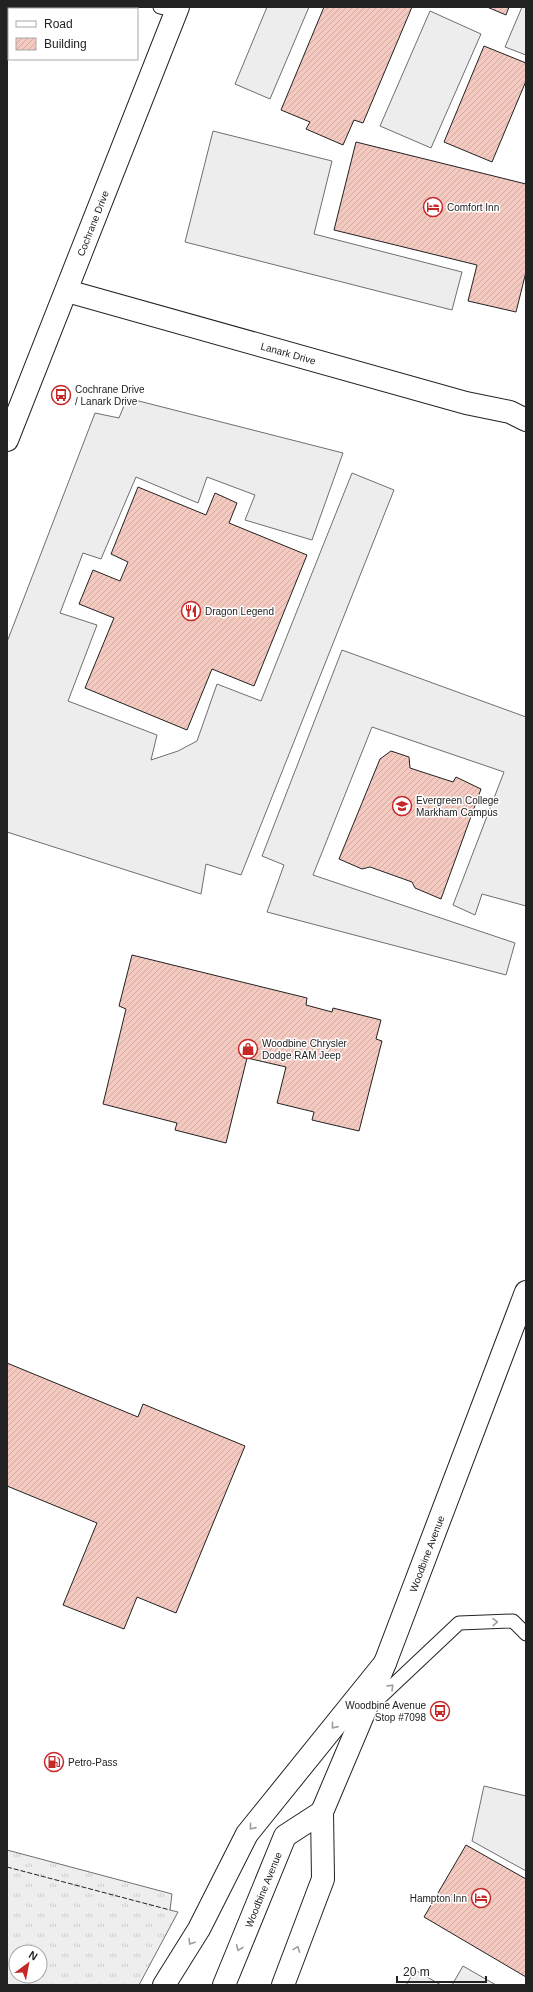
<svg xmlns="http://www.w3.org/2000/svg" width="533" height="1992" viewBox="0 0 533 1992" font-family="Helvetica,sans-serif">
<defs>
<pattern id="grass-tufts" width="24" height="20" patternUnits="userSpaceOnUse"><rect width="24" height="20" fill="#eee"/><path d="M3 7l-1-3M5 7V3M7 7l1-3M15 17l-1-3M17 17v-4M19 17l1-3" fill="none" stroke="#ccc"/></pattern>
<pattern id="building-hatch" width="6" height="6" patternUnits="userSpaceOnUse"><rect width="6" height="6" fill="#f3c9c0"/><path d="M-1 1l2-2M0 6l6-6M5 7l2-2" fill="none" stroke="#d0aca5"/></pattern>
</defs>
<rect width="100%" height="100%" fill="#fff"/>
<path fill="url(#grass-tufts)" stroke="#6f6f6f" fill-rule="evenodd" d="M7 1850 172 1894 170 1910 178 1912 139 1985H7ZM16 1952H40V1976H16Z"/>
<g fill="#ededed" stroke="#6f6f6f">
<path d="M267 7H309L270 99 235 84Z"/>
<path d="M522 7H526V55L505 47Z"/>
<path d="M430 11 481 34 431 148 380 126Z"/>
<path d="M213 131 332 161 314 234 462 272 452 310 185 242Z"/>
<path d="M127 398 343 453 312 540 245 520 255 495 207 477 198 503 136 477 101 559 83 553 60 613 97 625 68 701 157 735 151 760 178 751 197 741 217 684 261 701 352 473 394 490 241 875 206 864 201 894 7 832V642L95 413 119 418Z"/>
<path d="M342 650 526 717V906L482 894 475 915 453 905 504 772 372 727 313 875 515 943 506 975 267 912 284 865 262 856Z"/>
<path d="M484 1786 526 1796V1871L472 1841Z"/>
<path d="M463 1966 496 1985H452Z"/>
<path d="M415 1970 441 1985H406Z"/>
</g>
<g fill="url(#building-hatch)" stroke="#222">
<path d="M324 7H412L363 123 354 120 343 145 306 129 310 122 281 110Z"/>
<path d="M487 7H509L506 15Z"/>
<path d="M484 46 526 63V81L492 162 444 142Z"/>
<path d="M356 142 526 184V272L516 312 468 301 477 265 334 230Z"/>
<path d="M138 487 206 515 215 493 237 503 229 523 307 555 254 686 212 669 187 730 85 688 114 618 79 604 93 570 120 581 128 562 111 554Z"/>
<path d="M391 751 409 757 410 768 453 782 456 777 481 789 441 899 415 888 412 882 370 867 362 869 339 859 380 759Z"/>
<path d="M132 955 307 998 306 1005 332 1012 333 1008 381 1020 376 1039 382 1041 359 1131 312 1120 314 1112 277 1103 286 1067 247 1058 226 1143 175 1130 177 1123 103 1104 126 1009 119 1006Z"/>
<path d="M7 1363 138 1417 143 1404 245 1446 176 1613 137 1597 124 1629 63 1605 97 1523 7 1486Z"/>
<path d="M466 1845 526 1879V1977L424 1917Z"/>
</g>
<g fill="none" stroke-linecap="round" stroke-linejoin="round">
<g stroke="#222" stroke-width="15">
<g id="service">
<path d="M160 7 177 11"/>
<path d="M371 1706 459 1623 513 1621 526 1634"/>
</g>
</g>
<g stroke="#222" stroke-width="24">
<g id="minor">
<path id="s1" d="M67 291 466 403 510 412 526 420"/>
<path id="s2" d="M7 440 178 7"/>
</g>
</g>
<g stroke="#222" stroke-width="24">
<g id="primary">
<path id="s3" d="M224 1985 285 1836 322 1812"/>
<path id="s4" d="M283 1985 323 1879 322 1812 385 1663 526 1292"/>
</g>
</g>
<g stroke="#222" stroke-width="24">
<path id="motorway" d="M164 1985 199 1929 247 1834 385 1663"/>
</g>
<use href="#service" stroke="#fff" stroke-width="13"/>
<use href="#minor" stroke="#fff" stroke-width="22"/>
<use href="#primary" stroke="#fff" stroke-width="22"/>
<use href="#motorway" stroke="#fff" stroke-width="22"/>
<path stroke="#222" stroke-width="1" stroke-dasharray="5 2" stroke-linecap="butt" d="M7 1867 170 1910"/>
</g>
<defs><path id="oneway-chevron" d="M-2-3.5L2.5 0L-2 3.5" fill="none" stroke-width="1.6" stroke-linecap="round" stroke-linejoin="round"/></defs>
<g stroke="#9c9c9c">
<use href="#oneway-chevron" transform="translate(495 1622) rotate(-1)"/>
<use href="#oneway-chevron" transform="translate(391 1687) rotate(-44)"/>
<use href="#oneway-chevron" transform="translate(334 1726) rotate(129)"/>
<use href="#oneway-chevron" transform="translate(252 1827) rotate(129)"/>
<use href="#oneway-chevron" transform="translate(191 1942) rotate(122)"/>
<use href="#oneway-chevron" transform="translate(239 1948) rotate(112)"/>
<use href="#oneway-chevron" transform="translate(297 1949) rotate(-69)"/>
</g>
<defs>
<g id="hotel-ring" transform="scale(1)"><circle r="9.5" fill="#fff" stroke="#c62828" stroke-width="1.5"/><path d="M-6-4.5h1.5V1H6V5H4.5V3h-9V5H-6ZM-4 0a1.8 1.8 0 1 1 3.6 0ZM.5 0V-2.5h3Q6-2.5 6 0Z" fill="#c62828"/></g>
<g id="bus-ring" transform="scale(1)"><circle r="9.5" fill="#fff" stroke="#c62828" stroke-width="1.5"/><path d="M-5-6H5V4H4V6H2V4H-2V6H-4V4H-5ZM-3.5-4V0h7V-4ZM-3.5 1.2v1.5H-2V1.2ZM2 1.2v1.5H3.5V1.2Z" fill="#c62828"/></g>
<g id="restaurant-ring" transform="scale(1)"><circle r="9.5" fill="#fff" stroke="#c62828" stroke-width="1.5"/><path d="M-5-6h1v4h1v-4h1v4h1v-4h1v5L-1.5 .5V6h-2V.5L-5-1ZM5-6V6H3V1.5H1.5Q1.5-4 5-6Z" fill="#c62828"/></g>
<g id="university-ring" transform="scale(1)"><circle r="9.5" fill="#fff" stroke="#c62828" stroke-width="1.5"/><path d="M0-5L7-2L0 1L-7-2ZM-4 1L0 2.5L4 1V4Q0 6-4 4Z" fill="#c62828"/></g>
<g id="shop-ring" transform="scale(1)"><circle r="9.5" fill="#fff" stroke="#c62828" stroke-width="1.5"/><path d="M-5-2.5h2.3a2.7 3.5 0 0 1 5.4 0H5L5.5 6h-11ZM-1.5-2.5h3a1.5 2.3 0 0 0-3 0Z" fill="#c62828"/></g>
<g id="fuel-ring" transform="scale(1)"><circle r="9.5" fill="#fff" stroke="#c62828" stroke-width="1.5"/><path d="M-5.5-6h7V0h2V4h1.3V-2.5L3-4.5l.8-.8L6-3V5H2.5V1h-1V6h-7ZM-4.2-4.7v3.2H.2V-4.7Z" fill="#c62828"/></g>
</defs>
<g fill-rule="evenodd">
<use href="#hotel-ring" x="433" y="207"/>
<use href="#bus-ring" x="61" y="395"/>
<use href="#restaurant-ring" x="191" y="611"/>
<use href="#university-ring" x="402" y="806"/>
<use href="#shop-ring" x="248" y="1049"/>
<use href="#bus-ring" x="440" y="1711"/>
<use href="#fuel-ring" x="54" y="1762"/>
<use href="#hotel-ring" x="481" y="1898"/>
</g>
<g text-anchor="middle" stroke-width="3" stroke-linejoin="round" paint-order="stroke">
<g font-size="10" fill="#222" stroke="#fff" text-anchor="start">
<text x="447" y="211">Comfort Inn</text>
<text x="75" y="393">Cochrane Drive<tspan x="75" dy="12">/ Lanark Drive</tspan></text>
<text x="205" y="615">Dragon Legend</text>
<text x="416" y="804">Evergreen College<tspan x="416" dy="12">Markham Campus</tspan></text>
<text x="262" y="1047">Woodbine Chrysler<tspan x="262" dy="12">Dodge RAM Jeep</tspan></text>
<text x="426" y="1709" text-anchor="end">Woodbine Avenue<tspan x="426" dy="12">Stop #7098</tspan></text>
<text x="68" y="1766">Petro-Pass</text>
<text x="467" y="1902" text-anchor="end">Hampton Inn</text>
</g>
<g font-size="10" fill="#222" stroke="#fff">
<text dy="4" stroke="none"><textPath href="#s2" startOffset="233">Cochrane Drive</textPath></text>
<text dy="4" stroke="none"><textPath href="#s1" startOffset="230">Lanark Drive</textPath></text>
<text dy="4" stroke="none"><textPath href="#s4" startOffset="459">Woodbine Avenue</textPath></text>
<text dy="4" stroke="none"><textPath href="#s3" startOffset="103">Woodbine Avenue</textPath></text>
</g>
</g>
<rect width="533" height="1992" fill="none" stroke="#222222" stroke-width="16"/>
<rect x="8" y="8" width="130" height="52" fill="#ffffff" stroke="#a7a7a7"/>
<rect x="16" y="21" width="20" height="6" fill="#ffffff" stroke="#a7a7a7"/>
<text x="44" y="28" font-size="12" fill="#222222">Road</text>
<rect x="16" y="38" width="20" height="12" fill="url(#building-hatch)" stroke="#a7a7a7"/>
<text x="44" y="48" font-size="12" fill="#222222">Building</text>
<g transform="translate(28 1964) rotate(32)"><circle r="19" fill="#ffffff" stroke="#a7a7a7"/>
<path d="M0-3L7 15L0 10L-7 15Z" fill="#c62828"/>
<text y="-6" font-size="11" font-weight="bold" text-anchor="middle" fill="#222222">N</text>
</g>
<path d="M397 1976v6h89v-6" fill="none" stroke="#222222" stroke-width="2"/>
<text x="403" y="1976" font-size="12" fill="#222222" stroke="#ffffff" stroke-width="3" paint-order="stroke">20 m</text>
</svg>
